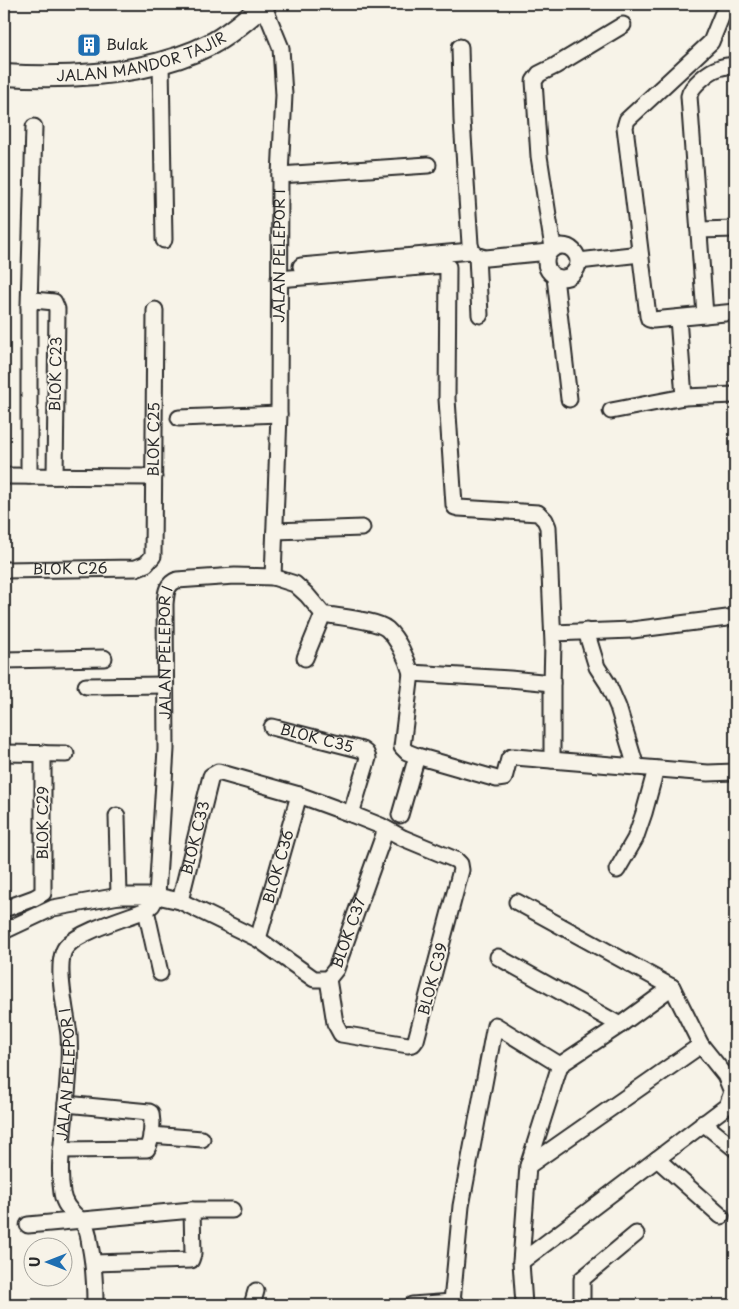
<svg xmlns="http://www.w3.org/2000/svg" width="739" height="1309" viewBox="0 0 739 1309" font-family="'Playpen Sans',sans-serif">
<rect width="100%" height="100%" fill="#f7f3e8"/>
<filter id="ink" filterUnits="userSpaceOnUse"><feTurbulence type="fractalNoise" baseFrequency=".02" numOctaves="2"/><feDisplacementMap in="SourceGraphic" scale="10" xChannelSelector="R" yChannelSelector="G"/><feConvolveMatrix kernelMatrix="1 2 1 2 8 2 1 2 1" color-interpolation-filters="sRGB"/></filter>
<g filter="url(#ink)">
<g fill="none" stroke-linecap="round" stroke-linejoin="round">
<g stroke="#2b2b2b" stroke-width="19">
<g id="minor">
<path d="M734 4 722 15 711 42 627 120 625 127 648 316 649 319 653 320 735 312"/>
<path d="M460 47 462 120 470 244C472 254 476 256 486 258L549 252"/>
<path d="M161 63 164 240"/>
<path d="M280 175 428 165"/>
<path d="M699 230 735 229"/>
<circle cx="562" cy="262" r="16"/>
<path d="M553 248 539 156 534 81 539 74 555 66 623 25"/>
<path d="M477 256 480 315"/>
<path d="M579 261 640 254"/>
<path d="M301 266 471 251"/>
<path d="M555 277 569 399"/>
<path d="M279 279 444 265 448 267 447 399 454 505 455 507 459 508 538 513 545 520 548 527 553 644 552 683V760"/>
<path d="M29 306 34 300 54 302 57 309 55 476"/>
<path d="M705 315 689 96C691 86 709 71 719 68 724 66 730 66 735 65"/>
<path d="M678 318 684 397"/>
<path d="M611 411 684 397 735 395"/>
<path d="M179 418 279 414"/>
<path d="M4 476 154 477"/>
<path d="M29 476V306L34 127"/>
<path d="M275 531 362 528"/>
<path id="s1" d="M4 570 136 568 146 564 153 556 155 310"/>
<path d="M273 577 295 584 307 595 323 614C338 617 376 620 387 629 398 639 407 659 411 673L510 679 552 683"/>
<path d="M586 631 597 667 608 684 618 707 636 767"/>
<path d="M553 633 632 630 735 617"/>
<path d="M305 658 323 614"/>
<path d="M4 660 104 658"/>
<path d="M411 673 402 747 407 752 417 756 497 779 504 778 509 759 511 757H515L708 773 735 772"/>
<path d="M86 686 165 685"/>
<path id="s2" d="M272 727 362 750 366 753 368 758 351 814"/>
<path d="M4 753 66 754"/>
<path d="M400 815 417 756"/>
<path d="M117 816 119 896"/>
<path d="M617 870 635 839 644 813 656 769"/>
<path id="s3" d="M180 901 211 776 218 772 299 795 351 814 381 826 403 838 456 860 460 864 461 870 416 1040 413 1044 408 1045 341 1034 335 1023 328 979"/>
<path d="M517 902 672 987 701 1045 725 1075 732 1092 727 1106 521 1262"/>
<path d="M4 909 34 898 43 893V753"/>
<path d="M146 910 160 973"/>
<path d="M4 931 53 908 119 896H157L180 901 258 939 314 979H328"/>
<path id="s4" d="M258 939 299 795"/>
<path d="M498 957 620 1025"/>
<path id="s5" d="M328 979 336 969 386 829"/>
<path d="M560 1065 620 1025 672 987"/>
<path d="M703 1123 735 1149"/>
<path d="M151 1135 202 1139"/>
<path d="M61 1150 147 1149C152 1139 153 1124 151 1113L149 1112 66 1104"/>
<path d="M657 1159 721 1216"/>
<path d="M528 1166 701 1045"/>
<path d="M28 1225 192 1210H232"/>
<path d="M94 1263 191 1260 193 1254 192 1210"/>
<path id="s6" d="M95 1305C95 1285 94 1265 90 1245 89 1240 89 1235 87 1230 80 1215 65 1212 62 1193 59 1173 61 1153 63 1133 66 1101 71 1067 69 1035 67 1015 53 960 67 946 80 931 126 918 146 910L152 905 157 896 166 749 165 604C166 594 166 584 177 580L235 576 273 577 279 414 280 175 284 95 281 48 263 4"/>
<path d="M252 1305 256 1291"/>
<path d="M412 1305 452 1302"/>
<path d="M458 1305 452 1302 461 1206 495 1025 560 1065 528 1166 521 1262 524 1305"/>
<path d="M582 1305V1279L636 1234"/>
</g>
</g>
<g stroke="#2b2b2b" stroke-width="24">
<g id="tertiary">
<path id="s7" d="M4 75C72 79 151 75 213 43 233 32 248 17 265 4"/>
</g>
</g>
<use href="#minor" stroke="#f7f3e8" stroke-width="15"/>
<use href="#tertiary" stroke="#f7f3e8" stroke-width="20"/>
</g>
</g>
<defs>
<g id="building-square" transform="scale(1.25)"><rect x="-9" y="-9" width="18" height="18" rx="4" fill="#1f6fb2" stroke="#f7f3e8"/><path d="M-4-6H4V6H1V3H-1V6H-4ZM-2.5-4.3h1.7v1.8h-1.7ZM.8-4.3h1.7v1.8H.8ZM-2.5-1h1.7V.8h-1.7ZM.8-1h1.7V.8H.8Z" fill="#fff"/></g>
</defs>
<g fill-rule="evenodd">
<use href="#building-square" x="89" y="45"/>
</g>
<g text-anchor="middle" stroke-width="4" stroke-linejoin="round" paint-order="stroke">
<g font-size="15" fill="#2b2b2b" stroke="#f7f3e8" text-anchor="start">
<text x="106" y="50">Bulak</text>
</g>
<g font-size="15" fill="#2b2b2b" stroke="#f7f3e8">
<text dy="5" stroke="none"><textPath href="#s7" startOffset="140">JALAN MANDOR TAJIR</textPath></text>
<text dy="5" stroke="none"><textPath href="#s6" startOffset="1214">JALAN PELEPOR I</textPath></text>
<text transform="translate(56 374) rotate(-89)" y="5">BLOK C23</text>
<text dy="5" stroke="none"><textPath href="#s1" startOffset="270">BLOK C25</textPath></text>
<text dy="5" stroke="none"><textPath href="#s1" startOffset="66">BLOK C26</textPath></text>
<text dy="5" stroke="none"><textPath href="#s6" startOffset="719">JALAN PELEPOR I</textPath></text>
<text dy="5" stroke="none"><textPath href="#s2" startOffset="46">BLOK C35</textPath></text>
<text transform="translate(43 823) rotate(-90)" y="5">BLOK C29</text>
<text dy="5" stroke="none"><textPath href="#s3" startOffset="65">BLOK C33</textPath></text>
<text dy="5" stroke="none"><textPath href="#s4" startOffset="75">BLOK C36</textPath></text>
<text dy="5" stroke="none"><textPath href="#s5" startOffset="51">BLOK C37</textPath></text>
<text transform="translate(433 979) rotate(-75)" y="5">BLOK C39</text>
<text dy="5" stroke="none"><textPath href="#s6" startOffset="240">JALAN PELEPOR I</textPath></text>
</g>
</g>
<rect width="739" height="1309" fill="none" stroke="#f7f3e8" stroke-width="20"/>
<rect x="10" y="10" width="719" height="1289" fill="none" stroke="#2b2b2b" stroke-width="2" filter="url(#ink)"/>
<g transform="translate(48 1262) rotate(270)"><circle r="24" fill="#f7f3e8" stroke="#a5a39c"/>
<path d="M0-4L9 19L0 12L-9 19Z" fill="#1f6fb2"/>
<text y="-8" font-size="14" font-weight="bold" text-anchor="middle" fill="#2b2b2b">U</text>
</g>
</svg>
